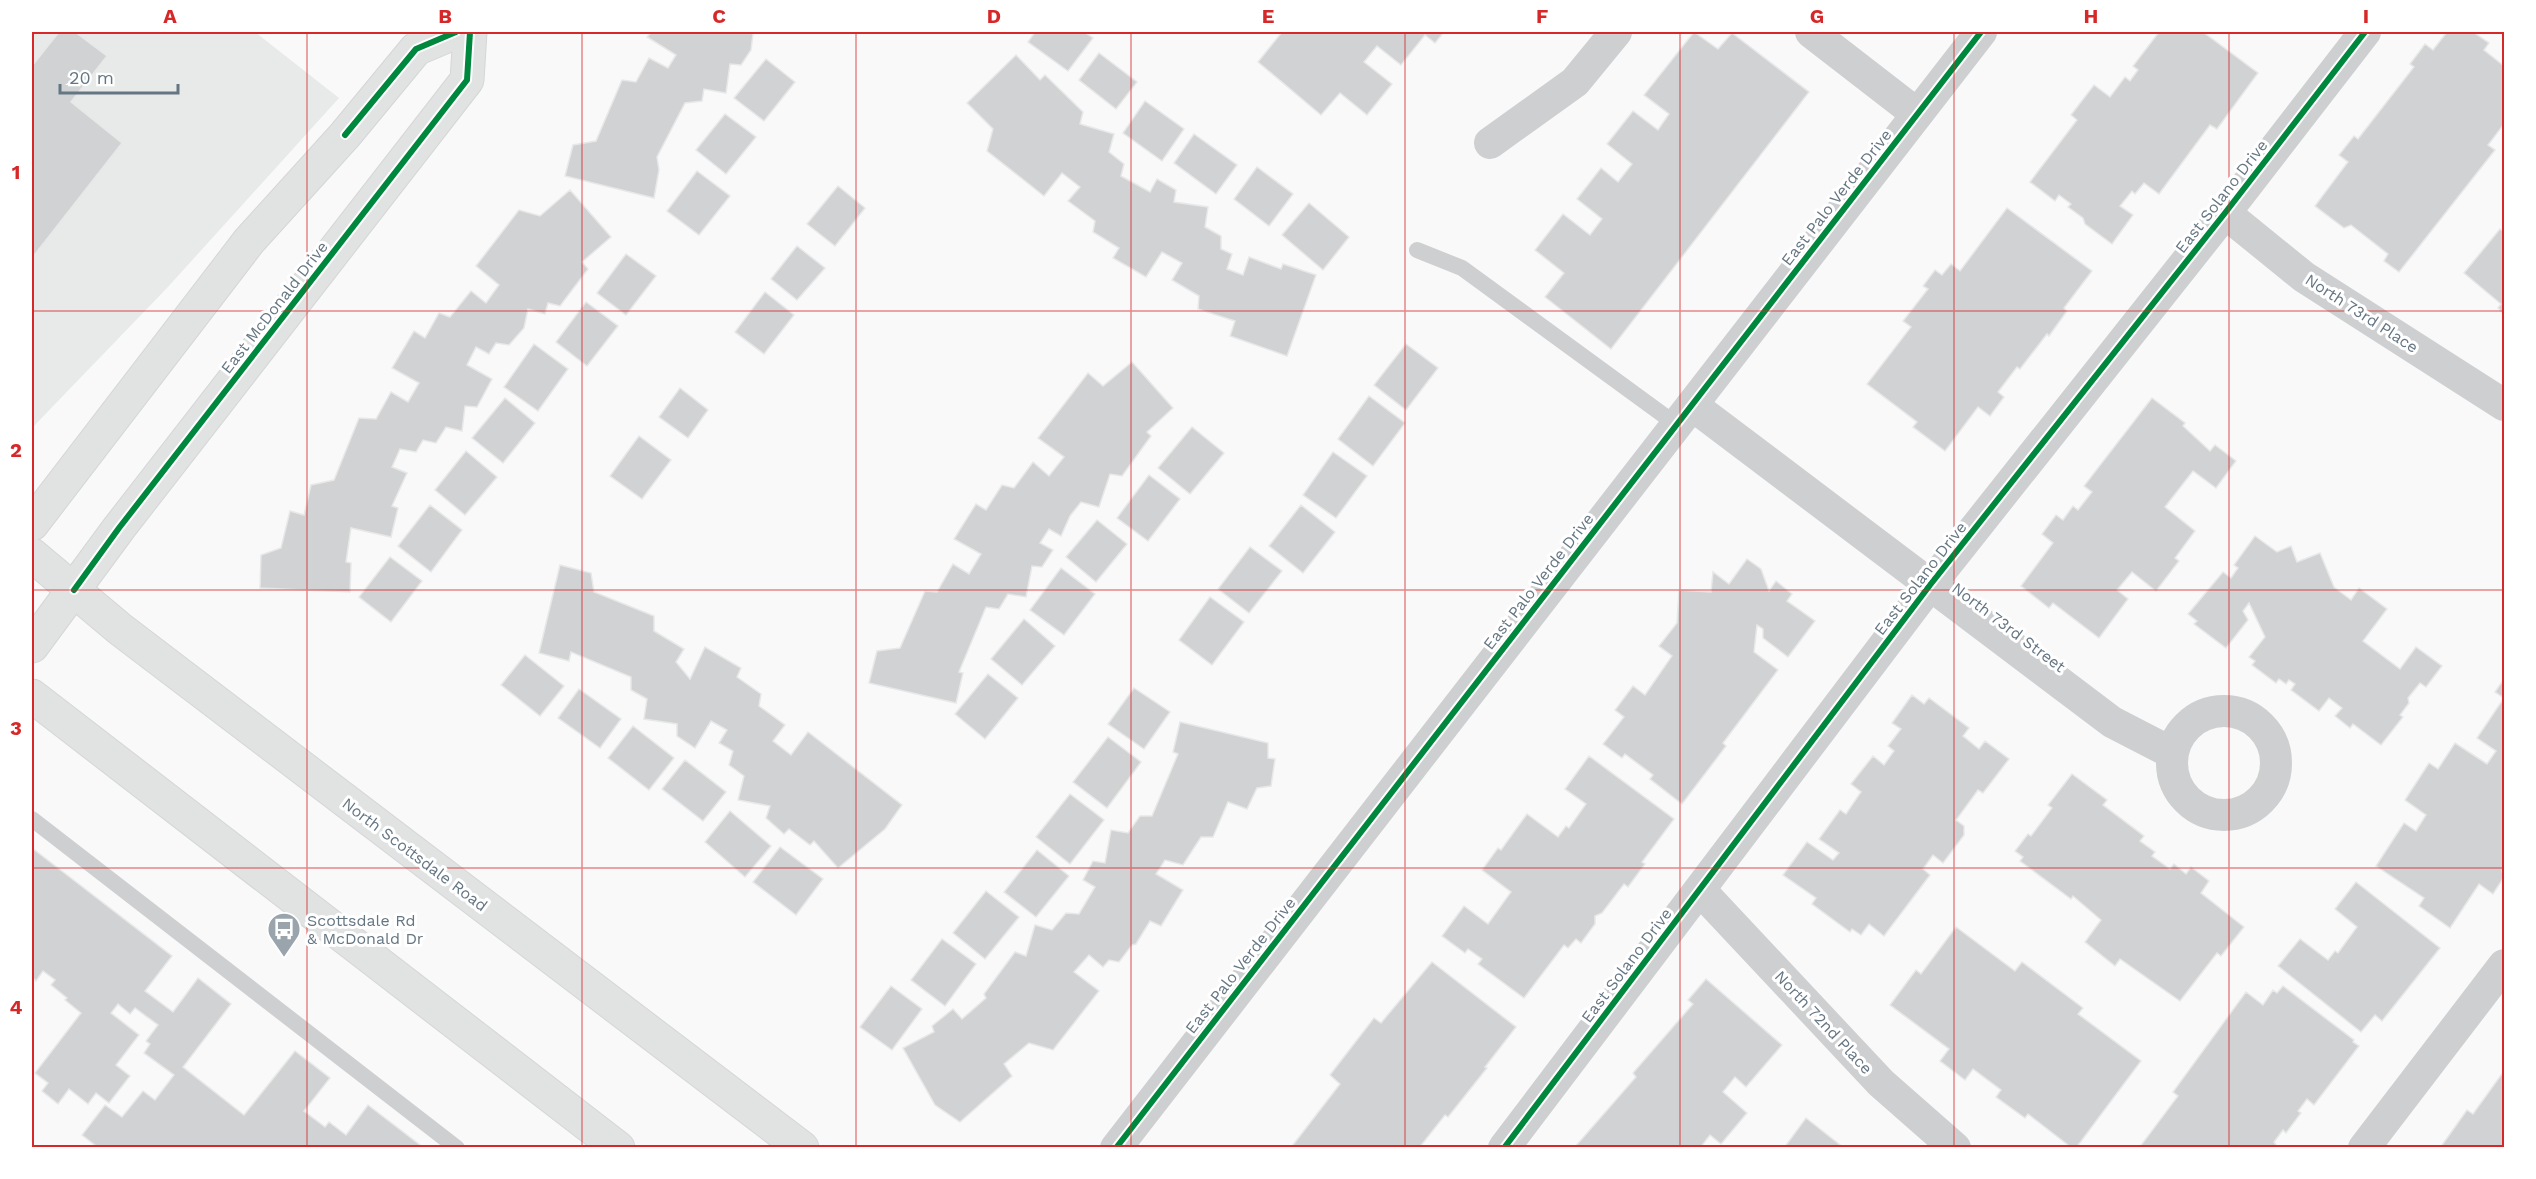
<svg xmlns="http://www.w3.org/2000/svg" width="2536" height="1179" viewBox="0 0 2536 1179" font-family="'Work Sans',sans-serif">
<rect width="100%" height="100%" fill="#f9f9f9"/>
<path fill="#e8e9e9" d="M32 32H255L339 98 167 288 32 428Z"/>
<g fill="#d0d2d3" stroke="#e8e8e8" stroke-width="1.5">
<path d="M59 32H75L107 56 71 102 122 143 32 258V66Z"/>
<path d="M651 32H749L753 34 751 50 741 65 730 64 726 93 704 89 702 101 685 103 657 157 659 170 654 198 565 176 573 145 596 141 622 80 636 82 649 58 668 68 676 55 647 37Z"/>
<path d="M1035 32H1084L1093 38 1068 71 1028 42Z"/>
<path d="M1282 32H1444L1435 43 1425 35 1401 65 1377 46 1364 62 1392 84 1367 115 1340 93 1321 115 1258 62Z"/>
<path d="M1694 32 1718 49 1732 33 1809 92 1611 349 1545 297 1564 273 1535 250 1563 214 1590 235 1602 219 1577 199 1601 168 1618 182 1632 164 1607 144 1633 111 1658 130 1669 114 1644 95Z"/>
<path d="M2159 32H2203L2258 73 2217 129 2210 125 2159 194 2144 183 2135 194 2132 191 2120 206 2133 215 2112 244 2085 224 2083 218 2068 207 2071 204 2059 195 2055 201 2030 182 2077 120 2071 115 2094 85 2110 97 2125 77 2130 81 2138 70 2133 66Z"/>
<path d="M2447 32H2473L2489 43 2484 50 2504 66V124L2488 145 2495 150 2399 272 2384 261 2388 254 2351 225 2344 228 2315 206 2348 162 2339 155 2354 136 2358 139 2414 67 2410 64 2425 44 2433 50Z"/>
<path d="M1099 53 1137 82 1116 109 1079 80Z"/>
<path d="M1016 55 1040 80 1045 75 1083 112 1080 124 1114 134 1109 152 1124 164 1121 176 1150 192 1157 179 1176 190 1174 202 1208 207 1205 227 1221 236V249L1232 254 1227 269 1243 275 1249 257 1281 269 1283 264 1316 275 1287 356 1230 336 1235 321 1198 309 1199 296 1172 280 1182 263 1162 252 1146 277 1113 258 1119 248 1093 232 1095 221 1068 201 1080 187 1062 173 1044 196 987 151 993 129 967 103Z"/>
<path d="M766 59 795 82 764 121 734 98Z"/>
<path d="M1145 101 1184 129 1162 161 1123 133Z"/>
<path d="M725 114 756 137 726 174 696 150Z"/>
<path d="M1194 134 1237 165 1216 194 1174 163Z"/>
<path d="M1257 167 1293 194 1269 226 1234 199Z"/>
<path d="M697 171 730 196 699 235 667 211Z"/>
<path d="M838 186 865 208 835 246 807 224Z"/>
<path d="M570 190 611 237 582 262 588 269 560 306 548 303 545 314 528 309 524 328 509 345 496 343 489 354 476 347 467 365 492 379 477 407 465 406 462 431 446 427 436 443 423 440 416 452 400 449 392 467 407 473 392 506 398 508 391 537 351 528 346 562 351 563 350 592 260 588 261 555 281 548 290 511 304 515 311 485 334 480 359 418 376 419 391 392 408 402 419 383 392 368 414 331 425 338 439 313 450 317 471 291 486 303 499 285 476 266 519 210 540 216Z"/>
<path d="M1309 203 1349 237 1323 270 1282 235Z"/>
<path d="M2007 208 2092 271 2064 308 2067 311 2049 336 2047 334 2020 369 2017 367 1998 392 2004 397 1990 416 1978 407 1945 451 1913 427 1917 422 1867 384 1911 327 1903 321 1928 289 1923 286 1935 270 1942 275 1951 264 1960 271Z"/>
<path d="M2500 229 2503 231 2504 229V314L2498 308 2501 304 2464 273Z"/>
<path d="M797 246 825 268 797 300 771 279Z"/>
<path d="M626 254 656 276 626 315 597 293Z"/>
<path d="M765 292 794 315 764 354 735 332Z"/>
<path d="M586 302 618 326 587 366 556 342Z"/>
<path d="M534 344 568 369 538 411 504 387Z"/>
<path d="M1406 344 1438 368 1406 410 1374 385Z"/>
<path d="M1132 362 1173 408 1147 432 1151 436 1122 476 1110 474 1099 507 1081 502 1070 516 1061 536 1049 529 1040 543 1053 550 1042 567 1032 566 1026 597 1008 594 999 609 986 607 959 672 963 673 956 703 869 683 877 651 900 648 925 591 937 592 953 564 969 574 981 554 954 539 976 504 986 510 1002 485 1014 488 1033 462 1049 476 1064 457 1038 438 1088 373 1103 386Z"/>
<path d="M680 388 708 410 688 438 659 417Z"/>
<path d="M1369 396 1405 423 1373 466 1338 439Z"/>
<path d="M505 398 535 423 503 463 472 438Z"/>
<path d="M2152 398 2185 423 2183 426 2210 451 2215 445 2236 461 2216 488 2193 471 2165 507 2195 531 2175 558 2179 561 2156 591 2132 572 2117 590 2128 599 2099 638 2053 603 2049 608 2021 586 2053 543 2042 534 2056 515 2063 520 2073 506 2078 510 2092 492 2084 486Z"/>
<path d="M1192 427 1224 453 1190 494 1158 468Z"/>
<path d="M639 436 671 460 642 499 610 476Z"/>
<path d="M466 451 497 477 465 515 435 490Z"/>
<path d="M1333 452 1367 476 1336 518 1303 495Z"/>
<path d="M1149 475 1180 499 1148 541 1117 518Z"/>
<path d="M430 505 462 530 431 572 398 546Z"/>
<path d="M1301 505 1335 532 1303 573 1269 546Z"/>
<path d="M1097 520 1127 544 1096 582 1066 557Z"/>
<path d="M2255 536 2277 552 2291 546 2297 562 2320 553 2334 587 2351 600 2359 588 2387 609 2363 641 2400 669 2416 647 2442 666 2426 687 2420 683 2408 698 2409 703 2400 715 2403 717 2381 745 2353 724 2350 728 2335 716 2342 708 2329 698 2319 711 2291 690 2295 684 2289 680 2286 684 2279 679 2276 683 2252 665 2255 661 2249 657 2265 637 2249 603 2243 611 2248 620 2226 648 2194 624 2197 621 2188 614 2223 572 2231 578 2238 568 2234 565Z"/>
<path d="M1250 547 1282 571 1249 613 1218 589Z"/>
<path d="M390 557 422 581 391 622 359 597Z"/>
<path d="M1747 559 1761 569 1769 591 1776 581 1792 594 1787 601 1815 621 1788 657 1763 638V629L1757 625 1754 652 1778 670 1723 743 1726 746 1682 804 1650 779 1653 775 1625 754 1622 758 1603 744 1624 717 1615 710 1633 686 1645 695 1672 656 1659 646 1677 623 1679 590 1711 592 1713 572 1729 584Z"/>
<path d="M560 565 591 573 594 592 654 616V631L684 649 676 662 690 679 705 647 741 668 737 677 761 694 759 706 785 725 773 741 791 755 808 732 902 805 885 829 838 868 814 841 810 845 789 829 784 834 766 818 770 806 738 800 744 776 729 765 733 751 719 743 727 730 711 721 695 748 677 736V724L644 719 647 699 631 690V677L571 652 569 661 539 653Z"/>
<path d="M1061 568 1095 594 1064 635 1030 610Z"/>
<path d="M1210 597 1244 622 1212 665 1179 640Z"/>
<path d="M1024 619 1055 646 1022 685 991 659Z"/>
<path d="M525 655 564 686 540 716 501 685Z"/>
<path d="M988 674 1018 698 985 739 955 714Z"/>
<path d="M2504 679V866L2502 871 2504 877 2493 894 2479 884 2450 928 2419 906 2424 898 2376 866 2404 823 2416 831 2426 815 2405 800 2429 763 2438 769 2455 743 2487 764 2496 751 2477 738 2504 698 2495 692Z"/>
<path d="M1134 688 1170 712 1144 749 1108 724Z"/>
<path d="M579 689 621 719 600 748 558 718Z"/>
<path d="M1912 695 1924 704 1929 698 1969 728 1963 736 1979 749 1985 741 2009 759 1983 793 1978 790 1956 820 1964 826V835L1943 863 1933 855 1923 869 1930 875 1884 936 1869 924 1861 935 1852 929 1850 932 1812 904 1816 898 1783 875 1807 842 1833 860 1839 853 1819 839 1840 810 1846 814 1861 792 1851 784 1873 756 1884 765 1894 751 1888 746 1901 729 1892 723Z"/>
<path d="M1180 722 1268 743V758L1275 759 1271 786 1257 788 1247 809 1228 802 1213 837H1201L1183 865 1165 860 1156 874 1183 890 1161 926 1150 921 1136 944 1132 945 1119 962 1109 960 1103 967 1089 955 1074 972 1099 991 1053 1050 1029 1043 1004 1064 1012 1076 960 1122 935 1105 903 1048 934 1032 932 1026 953 1009 962 1019 986 998 984 994 1015 952 1026 956 1035 925 1052 930 1066 913 1079 914 1095 887 1083 880 1093 861 1105 863 1111 830 1128 833 1140 816H1152L1178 754 1173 752Z"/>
<path d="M633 726 674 758 649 790 608 758Z"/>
<path d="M1108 737 1141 762 1107 808 1073 782Z"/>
<path d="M1589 756 1674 819 1642 862 1645 864 1628 887 1624 884 1602 913 1595 916V924L1581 943 1576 939 1568 948 1564 945 1524 998 1478 964 1482 959 1468 949 1465 953 1442 936 1464 906 1488 924 1511 892 1482 870 1498 848 1501 850 1527 814 1558 837 1566 826 1569 828 1586 804 1565 789Z"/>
<path d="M685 760 726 792 703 821 662 789Z"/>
<path d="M2072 774 2107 800 2103 805 2144 836 2140 841 2155 852 2152 856 2170 869 2174 864 2186 874 2191 867 2209 881 2201 893 2244 927 2221 956 2217 953 2180 1001 2120 959 2115 966 2085 942 2101 920 2073 896 2071 899 2020 861 2023 857 2015 851 2028 834 2031 836 2052 808 2048 805Z"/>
<path d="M1070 794 1104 820 1070 864 1036 837Z"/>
<path d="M730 811 771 846 745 877 705 842Z"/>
<path d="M780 847 823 879 796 915 753 882Z"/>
<path d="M32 848 172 956 145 991 173 1012 198 978 231 1004 183 1067 244 1115 295 1051 330 1078 304 1111 325 1127 329 1122 346 1135 368 1105 424 1148H95L96 1146 82 1135 105 1105 122 1117 143 1091 155 1100 174 1075 144 1053 150 1044 146 1041 158 1025 135 1008 130 1014 118 1004 111 1013 139 1035 116 1065 130 1076 109 1103 96 1093 88 1104 69 1089 58 1104 42 1091 48 1083 35 1073 81 1013 65 1000 67 998 51 985 55 980 43 971 36 981 32 977Z"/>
<path d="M1037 850 1069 876 1036 917 1004 892Z"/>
<path d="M2356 882 2440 948 2382 1021 2375 1015 2361 1032 2278 966 2300 939 2328 960 2335 951 2338 953 2357 927 2335 909Z"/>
<path d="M986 891 1019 917 985 959 953 933Z"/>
<path d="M1956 927 2015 971 2022 962 2083 1008 2078 1014 2141 1061 2076 1148H2072L2028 1114 2025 1118 1996 1097 2001 1090 1973 1069 1965 1080 1940 1061 1949 1049 1890 1005 1916 970 1921 974Z"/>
<path d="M942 939 976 964 945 1006 911 980Z"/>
<path d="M1432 962 1516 1027 1485 1067 1487 1068 1448 1117 1445 1115 1419 1148H1296L1293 1145 1340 1084 1330 1075 1374 1018 1381 1023Z"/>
<path d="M1706 979 1782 1045 1746 1087 1735 1077 1723 1092 1747 1113 1721 1144 1710 1135 1700 1148H1574L1636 1077 1633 1073 1693 1004 1688 1000Z"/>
<path d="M891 986 922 1009 892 1050 860 1027Z"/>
<path d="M2283 986 2354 1040 2353 1042 2359 1046 2314 1105 2307 1099 2298 1111 2301 1113 2286 1133 2283 1130 2274 1142 2278 1148H2139L2178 1096 2173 1092 2246 992 2263 1005 2273 990 2277 993Z"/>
<path d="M2504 1071V1148H2440L2467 1110 2473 1114Z"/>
<path d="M1806 1118 1844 1148H1784Z"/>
</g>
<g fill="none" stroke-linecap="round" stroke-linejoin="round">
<g stroke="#d5d6d7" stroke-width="35">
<g id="secondary">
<path d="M32 524 249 241 345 135 416 49 456 32"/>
<path d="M32 646 119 528 467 80 470 32"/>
</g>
</g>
<g stroke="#d5d6d7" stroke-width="35">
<g id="primary">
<path d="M32 555 120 629 802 1148"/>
<path d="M32 696 618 1148"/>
</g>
</g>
<g stroke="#cecfd0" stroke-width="16">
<path d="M1417 250 1462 268 1677 425"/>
<path d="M32 819 457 1148"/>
</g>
<g stroke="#cecfd0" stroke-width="32">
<path d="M1811 32 1917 114"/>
<path d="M1490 143 1575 82 1616 32"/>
<path d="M2225 213 2304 277 2504 405"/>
<path d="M1692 405 2112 722 2172 753"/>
<circle cx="2224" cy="763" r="52"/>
<path d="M1700 890 1881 1083 1955 1148"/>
<path d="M1116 1148 1981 32"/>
<path d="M1504 1148 1930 585 2225 213 2365 32"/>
<path d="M2364 1148 2504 965"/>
</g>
<use href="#secondary" stroke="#e1e2e2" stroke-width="33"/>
<use href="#primary" stroke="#e1e2e2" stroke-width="33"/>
<g stroke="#fff" stroke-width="10">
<g id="cycleway">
<path d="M345 135 416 49 456 32"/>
<path d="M74 590 119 528 467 80 470 32"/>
<path d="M1116 1148 1981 32"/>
<path d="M1504 1148 1930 585 2225 213 2365 32"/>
</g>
</g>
<use href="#cycleway" stroke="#00873e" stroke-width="6"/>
</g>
<path fill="none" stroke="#d62828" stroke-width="1.5" stroke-opacity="0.55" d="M307 32V1148M582 32V1148M856 32V1148M1131 32V1148M1405 32V1148M1680 32V1148M1954 32V1148M2229 32V1148M32 311H2504M32 590H2504M32 868H2504"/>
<defs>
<g id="bus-pin" transform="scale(1.725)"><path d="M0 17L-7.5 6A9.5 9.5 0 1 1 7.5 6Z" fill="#99a4ac" stroke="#fff"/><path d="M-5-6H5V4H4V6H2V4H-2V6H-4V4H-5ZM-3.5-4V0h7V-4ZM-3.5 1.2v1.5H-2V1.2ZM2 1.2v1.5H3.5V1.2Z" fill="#fff"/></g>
</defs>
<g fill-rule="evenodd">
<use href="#bus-pin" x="284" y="929"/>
</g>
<g text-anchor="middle" stroke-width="6" stroke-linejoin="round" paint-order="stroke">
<g font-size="16" fill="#657683" stroke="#fff">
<text transform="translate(2221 196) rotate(-52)" y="6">East Solano Drive</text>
<text transform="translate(1836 197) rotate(-52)" y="6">East Palo Verde Drive</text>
<text transform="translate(274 307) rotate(-52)" y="6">East McDonald Drive</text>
<text transform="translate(2362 313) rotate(33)" y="6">North 73rd Place</text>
<text transform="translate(1920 578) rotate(-52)" y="6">East Solano Drive</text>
<text transform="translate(1538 581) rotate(-52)" y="6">East Palo Verde Drive</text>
<text transform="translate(2009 627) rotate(37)" y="6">North 73rd Street</text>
<text transform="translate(415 854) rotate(37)" y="6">North Scottsdale Road</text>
<text transform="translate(1240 965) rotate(-52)" y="6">East Palo Verde Drive</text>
<text transform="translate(1626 965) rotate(-53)" y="6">East Solano Drive</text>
<text transform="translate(1824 1022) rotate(47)" y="6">North 72nd Place</text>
</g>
<g font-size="16" fill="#657683" stroke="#fff" text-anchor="start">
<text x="307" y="926">Scottsdale Rd<tspan x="307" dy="18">&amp; McDonald Dr</tspan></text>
</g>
</g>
<rect width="2536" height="1179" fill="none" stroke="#ffffff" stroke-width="66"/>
<path d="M60 84v9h118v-9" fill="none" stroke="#657683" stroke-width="3"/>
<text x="69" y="84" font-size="18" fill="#657683" stroke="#ffffff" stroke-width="4.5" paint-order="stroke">20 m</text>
<rect x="33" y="33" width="2470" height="1113" fill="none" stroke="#d62828" stroke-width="2"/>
<g font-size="20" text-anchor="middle" font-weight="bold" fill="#d62828">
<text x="170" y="23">A</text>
<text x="445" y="23">B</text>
<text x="719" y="23">C</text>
<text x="994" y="23">D</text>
<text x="1268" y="23">E</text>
<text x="1542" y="23">F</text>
<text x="1817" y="23">G</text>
<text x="2091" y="23">H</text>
<text x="2366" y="23">I</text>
<text x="16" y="179">1</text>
<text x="16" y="457">2</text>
<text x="16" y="735">3</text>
<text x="16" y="1014">4</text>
</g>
</svg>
